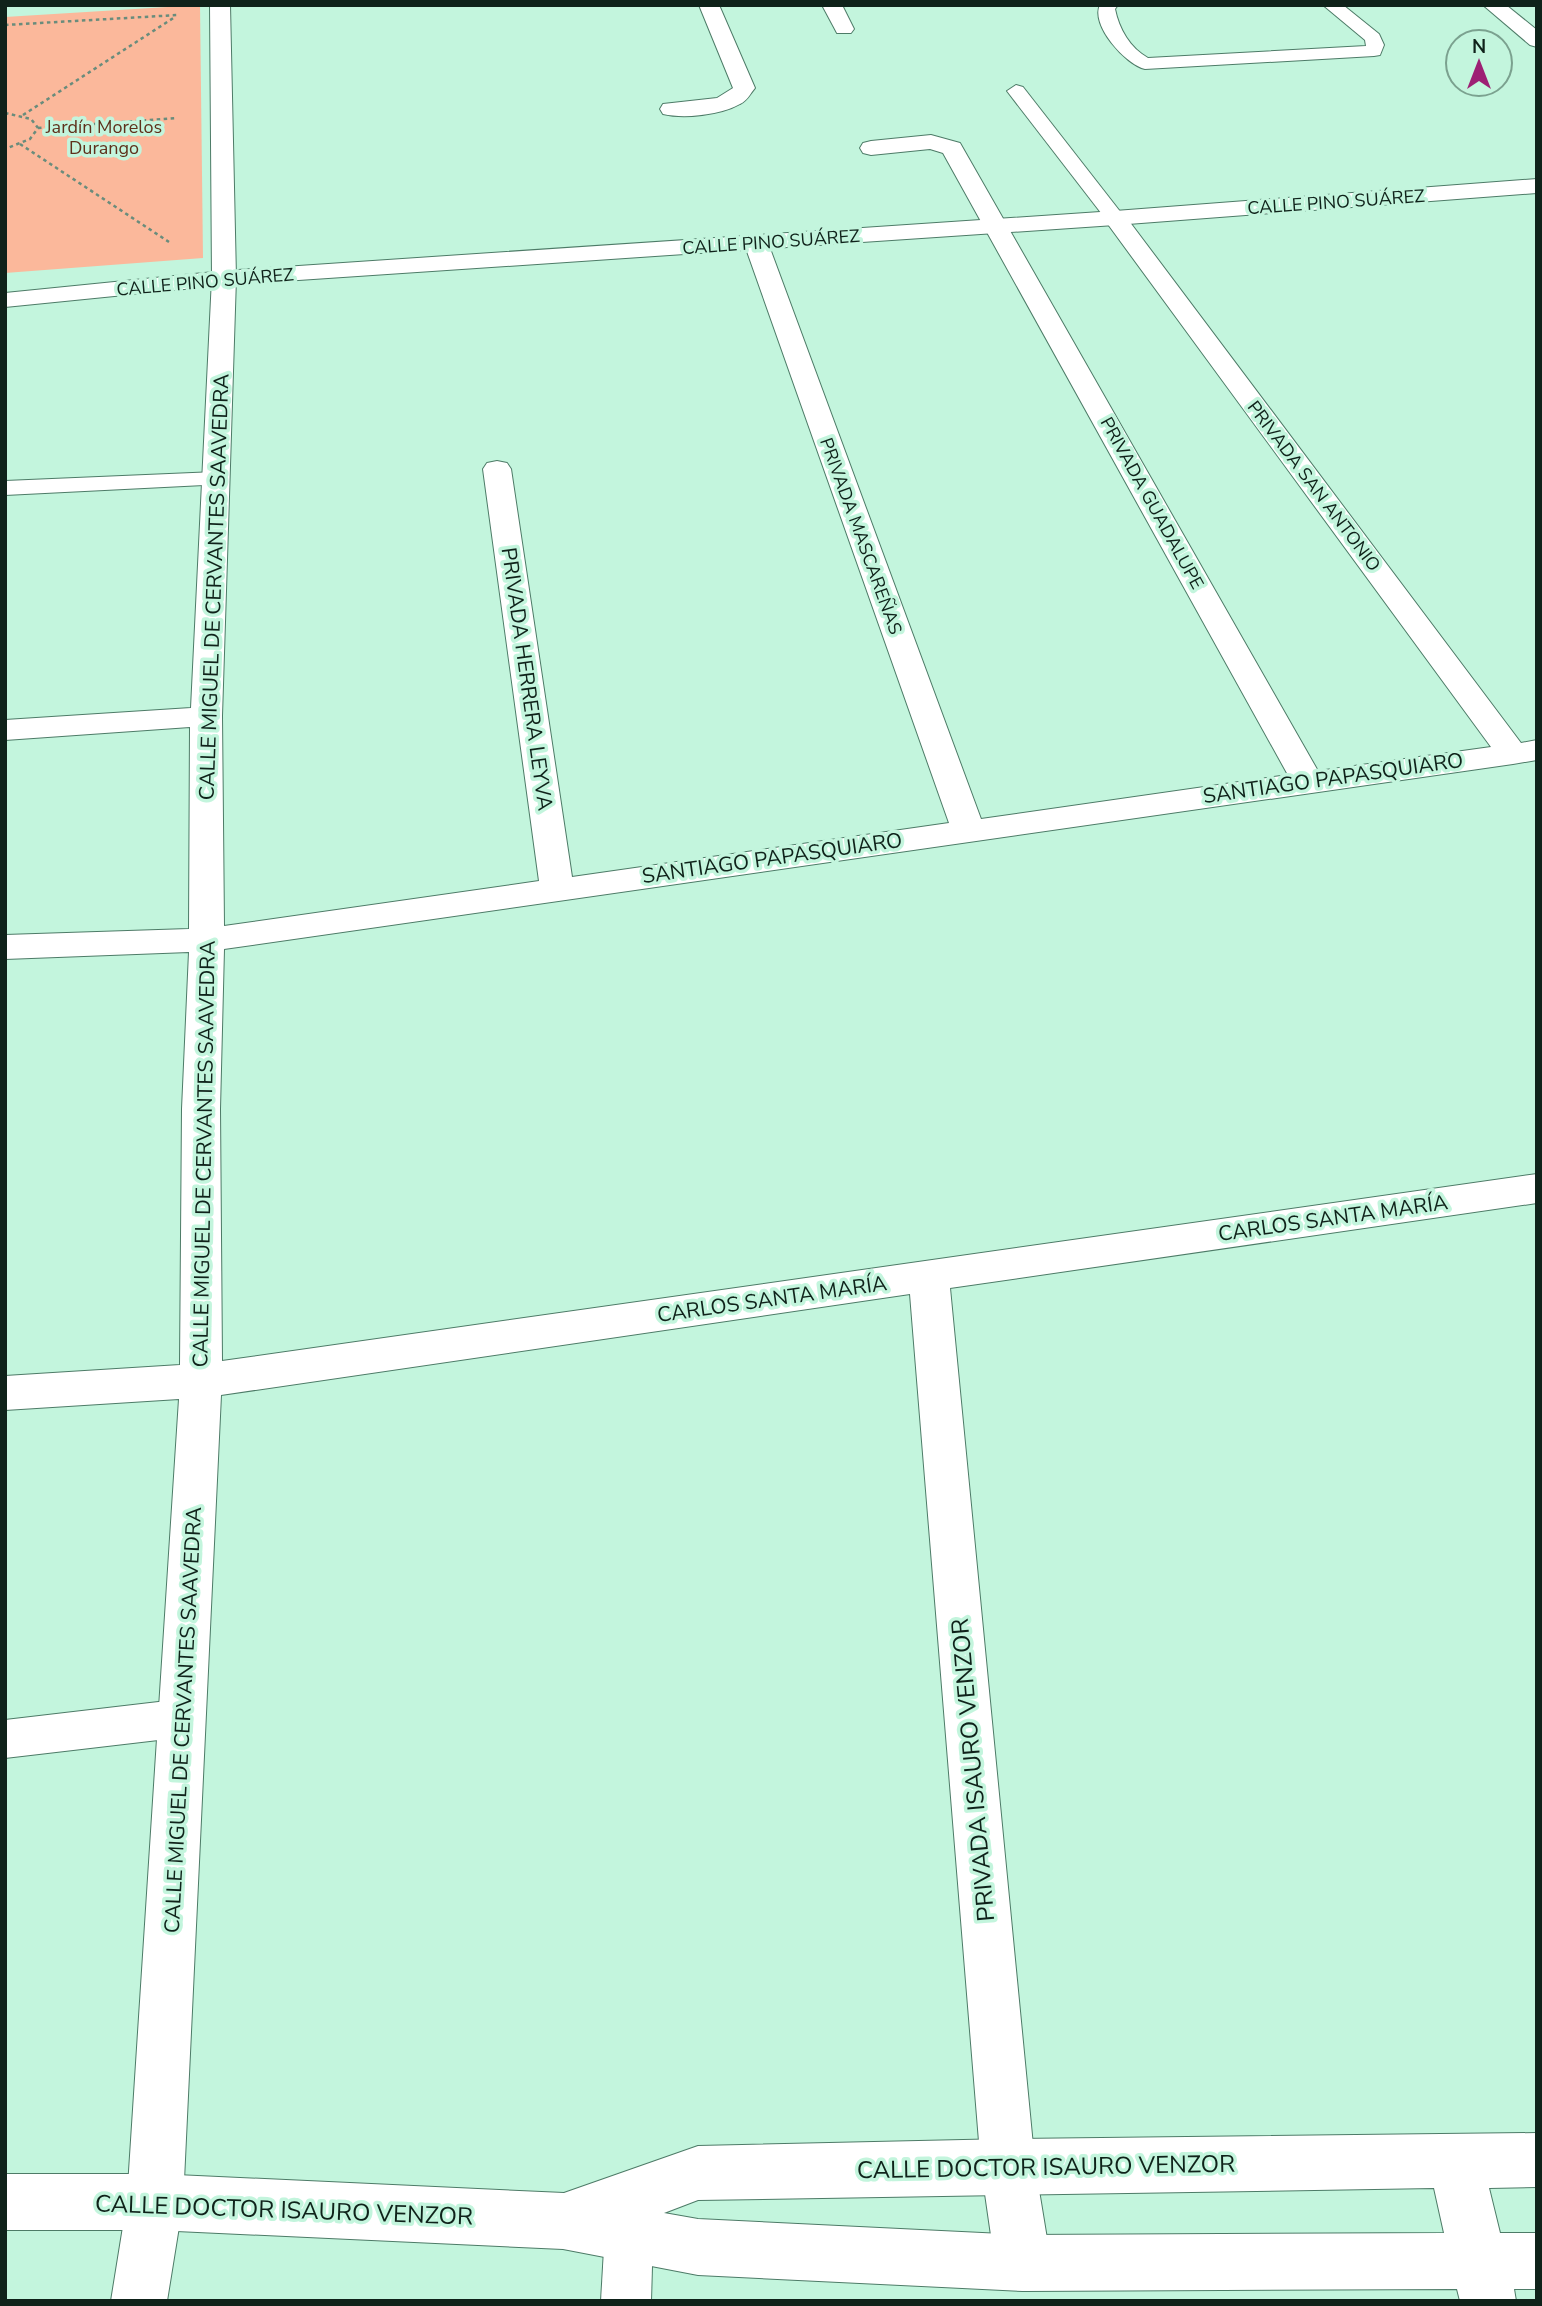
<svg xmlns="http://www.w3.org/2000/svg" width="1542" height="2306" viewBox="0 0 1542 2306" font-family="'Nunito Sans',sans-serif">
<rect width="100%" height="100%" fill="#c3f5dd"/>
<path fill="#fbb89b" d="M200 5 203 258 5 273V17Z"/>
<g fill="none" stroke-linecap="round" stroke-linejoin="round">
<g stroke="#4d7b67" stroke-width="2">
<g id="service">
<path d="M1100 5H1118L1115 9C1119 29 1130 48 1148 58L1366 46 1365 40 1323 5H1343L1379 34 1384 45 1380 55 1374 56 1145 69C1126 65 1090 25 1100 5Z"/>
<path d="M1016 85 1023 87 1122 214 1125 218 1122 222H1108L1007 91Z"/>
<path d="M216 472 224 474 228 479 224 484 5 495V481Z"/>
<path d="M184 1699 199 1705 205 1718 199 1731 184 1737 5 1758V1720Z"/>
<path d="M629 2208 646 2215 653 2232 651 2301H601L605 2232 612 2215Z"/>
</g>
</g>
<g stroke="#4d7b67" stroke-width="2">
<g id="minor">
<path d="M210 5H230L236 278 222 716 224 926 539 881 483 469 487 463 497 461 507 463 511 469 572 877 949 823 744 243 748 238 756 236 764 238 768 243 981 819 1288 775 943 153 930 149 871 155 863 153 860 148 863 143 871 141 931 135 960 143 1318 771 1491 747 1107 223 1103 218 1107 213H1123L1521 743 1537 740V760L1513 764 224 949 220 1109 222 1361 1537 1174V1203L950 1288 1035 2166 1051 2263 1043 2283 1023 2291 1003 2283 995 2263 981 2166 910 1294 221 1395 183 2202 167 2301H111L127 2202 179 1399 5 1410V1376L180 1365 182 1109 189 952 5 959V935L189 929 190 727 5 740V720L191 708 212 278Z"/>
<path d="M699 5H719L755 88C750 94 747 101 740 104 721 115 684 119 663 114L660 109 663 104 717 98 733 88Z"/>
<path d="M822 5H842L854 29 851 33H837Z"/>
<path d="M1483 5H1506L1537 30V47L1530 45Z"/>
</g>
</g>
<g stroke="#4d7b67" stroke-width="2">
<g id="tertiary">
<path d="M1537 179V193L1115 225 224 285 5 307V293L224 271 1115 211Z"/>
<path d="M1537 2133V2187L1489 2188 1500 2233H1537V2289H1514L1516 2301H1460L1457 2289 1023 2291 698 2275 563 2249 155 2230H5V2174H155L564 2193 698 2146 1008 2139ZM1434 2188 1444 2233 1023 2235 698 2219 664 2213 698 2200Z"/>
</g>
</g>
<g stroke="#698c7c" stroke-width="2.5" stroke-dasharray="3.5 3.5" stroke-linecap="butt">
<path d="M5 25 178 15"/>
<path d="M5 113 31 119 38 128 30 139 5 149"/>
<path d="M23 115 175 17"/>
<path d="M38 128 177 118"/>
<path d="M20 144 169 242"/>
</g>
<use href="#service" fill="#fff" fill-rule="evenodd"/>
<use href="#minor" fill="#fff" fill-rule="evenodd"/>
<use href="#tertiary" fill="#fff" fill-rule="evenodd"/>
</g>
<g text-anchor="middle" stroke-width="7" stroke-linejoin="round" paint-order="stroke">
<g font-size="18" fill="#5e301b" stroke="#c3f5dd">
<text x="104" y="133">Jardín Morelos<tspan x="104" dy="21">Durango</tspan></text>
</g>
<g font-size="18" fill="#0f221a" stroke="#c3f5dd">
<text transform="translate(1336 202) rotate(-4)" y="6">CALLE PINO SUÁREZ</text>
<text transform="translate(771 242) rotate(-4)" y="6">CALLE PINO SUÁREZ</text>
<text transform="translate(205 282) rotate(-5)" y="6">CALLE PINO SUÁREZ</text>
<text transform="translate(1314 486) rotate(53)" y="6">PRIVADA SAN ANTONIO</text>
<text transform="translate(1152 503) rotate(61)" y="6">PRIVADA GUADALUPE</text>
<text transform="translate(861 536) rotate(70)" y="6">PRIVADA MASCAREÑAS</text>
</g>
<g font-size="21" fill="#0f221a" stroke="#c3f5dd">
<text transform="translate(214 587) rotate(-88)" y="7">CALLE MIGUEL DE CERVANTES SAAVEDRA</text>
<text transform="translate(527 679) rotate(82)" y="7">PRIVADA HERRERA LEYVA</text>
<text transform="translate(1333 778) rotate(-8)" y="7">SANTIAGO PAPASQUIARO</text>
<text transform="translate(772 858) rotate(-8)" y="7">SANTIAGO PAPASQUIARO</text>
<text transform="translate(204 1154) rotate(-89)" y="7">CALLE MIGUEL DE CERVANTES SAAVEDRA</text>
<text transform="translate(1333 1218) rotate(-8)" y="7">CARLOS SANTA MARÍA</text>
<text transform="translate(772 1299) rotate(-8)" y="7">CARLOS SANTA MARÍA</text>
<text transform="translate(183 1720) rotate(-87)" y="7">CALLE MIGUEL DE CERVANTES SAAVEDRA</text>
</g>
<g font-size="24" fill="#0f221a" stroke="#c3f5dd">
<text transform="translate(973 1770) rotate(-95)" y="8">PRIVADA ISAURO VENZOR</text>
<text transform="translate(1046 2167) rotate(-1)" y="8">CALLE DOCTOR ISAURO VENZOR</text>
<text transform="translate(284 2210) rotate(2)" y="8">CALLE DOCTOR ISAURO VENZOR</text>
</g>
</g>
<rect width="1542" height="2306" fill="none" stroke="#0f221a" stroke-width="14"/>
<g transform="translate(1479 63)"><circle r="33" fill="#c3f5dd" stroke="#7ba18f" stroke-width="2"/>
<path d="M0-5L12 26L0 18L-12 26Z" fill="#9d1f74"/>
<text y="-10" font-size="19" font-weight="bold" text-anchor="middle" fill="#0f221a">N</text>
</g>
</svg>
